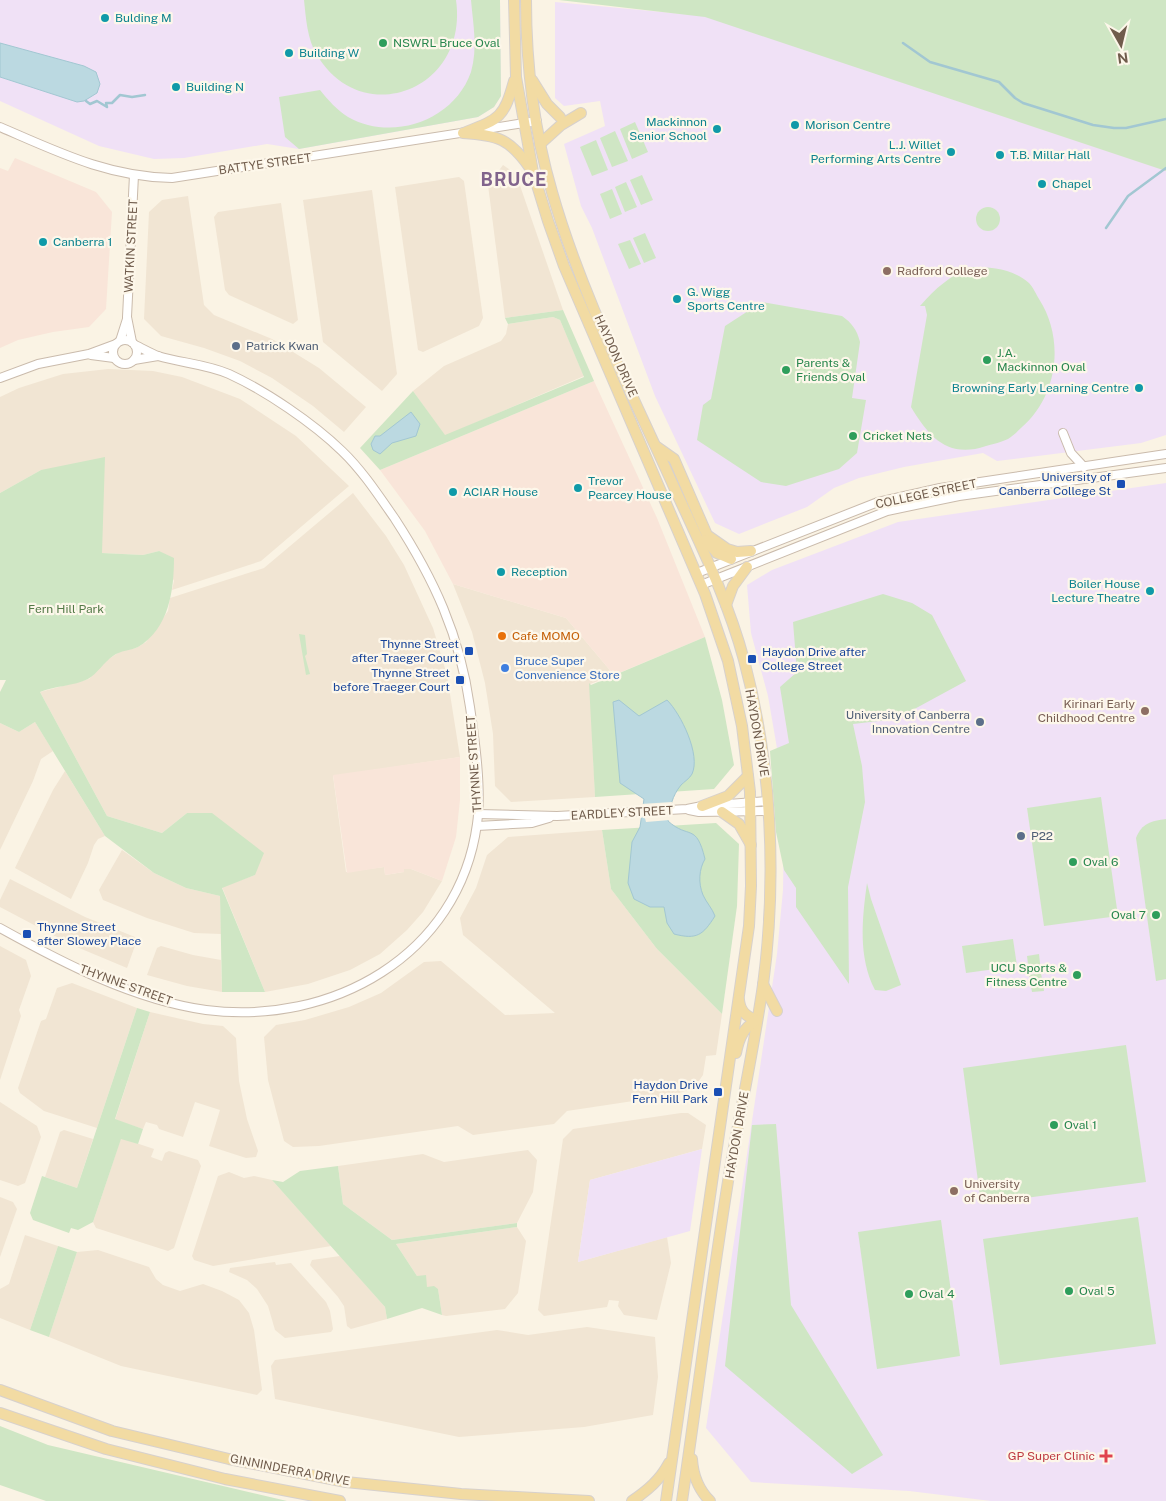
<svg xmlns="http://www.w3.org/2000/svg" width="1166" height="1501" viewBox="0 0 1166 1501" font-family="'Public Sans',sans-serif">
<rect width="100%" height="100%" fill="#faf3e4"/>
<g fill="#f1e5d3">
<path d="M503 165 516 174 563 310 505 318 488 185Z"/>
<path d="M459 177 464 181 483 318 479 326 423 352 418 350 395 187Z"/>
<path d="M372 190 397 374 382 391 323 342 303 200Z"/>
<path d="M188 196 204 305 214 315 272 339 319 368 366 407 344 432 313 406 272 378 240 361 204 348 161 336 144 319 149 212 162 200Z"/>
<path d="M281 203 298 320 293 324 229 295 225 290 214 217 218 212Z"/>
<path d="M553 317 560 320 584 376 445 436 413 391 444 366 501 341 506 334 508 324Z"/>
<path d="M108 369 153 371 182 377 240 399 296 436 349 486 261 561 172 590 174 581 159 551 143 555 102 553 41 470 0 493V397L19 388 63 374Z"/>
<path d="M353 493 386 536 404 565 433 628 447 675 460 757 333 776 346 872 384 867 385 875 404 872V869H411L442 881 423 912 407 930 380 954 350 970 308 984 265 992 222 887 255 875 187 813 162 833 107 816 40 692 89 679 104 662 121 651 136 648 146 642 168 611 170 598 264 568Z"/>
<path d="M453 584 566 618 614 675 590 684 595 797 511 802 495 786 493 734 485 683 472 632Z"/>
<path d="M35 722 53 751 41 759 33 781 0 850V723L19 732Z"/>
<path d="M65 771 105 836 98 839 94 845 88 863 71 899 15 868 53 790Z"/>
<path d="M602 830 611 889 657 949 722 1014 716 1055 706 1056 703 1075 694 1088 673 1095 567 1111 554 1124 473 1135 458 1126 319 1146 293 1147 284 1141 268 1080 264 1037 276 1025 305 1020 349 1007 381 993 424 962 441 961 505 1015 555 1013 463 935 460 918 476 888 487 855 508 837Z"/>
<path d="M122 850 154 873 186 888 220 896 221 934 194 933 147 918 103 900 99 890Z"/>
<path d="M10 879 85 917 135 937 137 940 127 968 72 945 0 907V900Z"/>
<path d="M0 946 26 960 31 976 19 1010 21 1016 0 1080Z"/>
<path d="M161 946 193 955 221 960 222 992 187 986 147 975 157 948Z"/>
<path d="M72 983 137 1008 97 1128 44 1111 20 1093 18 1088 41 1021 46 1019 57 988Z"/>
<path d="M150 1012 203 1024 223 1026 236 1038 239 1081 247 1119 258 1151 256 1157 246 1158 209 1146 220 1110 195 1102 183 1137 159 1129 157 1125 146 1122 143 1129 115 1120Z"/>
<path d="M0 1102 37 1126 41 1137 25 1183 18 1186 0 1180Z"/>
<path d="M681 1113H688L706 1125 702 1149 590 1180 578 1262 667 1237 671 1263 657 1320 624 1315 618 1306 619 1301 609 1300 607 1307 544 1316 538 1310 563 1139 573 1129Z"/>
<path d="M64 1130 93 1139 77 1188 45 1177 60 1132Z"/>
<path d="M121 1138 154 1149 151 1157 162 1161 165 1153 169 1151 198 1160 201 1166 174 1248 168 1251 96 1228 93 1222Z"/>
<path d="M528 1150 537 1160 533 1192 517 1223 392 1240 343 1204 338 1166 423 1154 444 1162Z"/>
<path d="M229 1172 244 1178 254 1176 272 1180 331 1246 213 1266 194 1260 192 1256 218 1176Z"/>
<path d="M0 1197 13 1202 17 1209 0 1257Z"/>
<path d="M517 1227 526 1241 518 1293 505 1309 446 1316 442 1315 438 1289 427 1287 417 1276 396 1244Z"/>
<path d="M25 1235 58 1246 30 1330 0 1318V1289L9 1284Z"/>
<path d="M98 1250 149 1267 156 1279 163 1285 180 1291 203 1284 222 1291 239 1300 249 1313 254 1330 262 1390 257 1395 121 1366 49 1337 77 1252Z"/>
<path d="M340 1256 385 1307 387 1319 351 1329 347 1326 344 1306 338 1297 310 1265 312 1260Z"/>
<path d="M275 1262 276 1265 291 1263 326 1302 330 1311 333 1329 331 1332 285 1338 275 1330 268 1306 257 1289 247 1280 229 1272 230 1268Z"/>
<path d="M587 1327 655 1337 658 1377 653 1415 584 1427 459 1437 275 1399 271 1366 275 1360 497 1330 528 1335Z"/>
</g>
<g fill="#f9e5d9">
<path d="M15 158 96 192 112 212 106 309 89 327 53 332 18 340 0 348V168L8 171Z"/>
<path d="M594 381 657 518 705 637 614 675 566 618 453 584 425 531 380 470Z"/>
<path d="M460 757V800L456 837 442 881 411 869H404V872L385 875 384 867 347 873 333 775Z"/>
</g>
<g fill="#f0e1f6">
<path d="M0 0H500L501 96 494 107 478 117 299 149 267 144 184 158 154 159 99 146 0 101Z"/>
<path d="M555 2 705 16 1166 170V435L1141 443 997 461 983 453 904 467 859 478 834 488 807 507 739 534 715 523 655 396 592 228 581 206 564 144 605 126 600 101 564 106 555 98Z"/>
<path d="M1166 483V1501H991L909 1491 751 1482 706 1428 777 954 783 890 784 825 779 760 768 696 751 633 747 585 772 570 898 522Z"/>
<path d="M702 1149 690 1231 578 1262 590 1180Z"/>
</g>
<g fill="#cfe6c4">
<path d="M304 0H456C469 91 361 130 317 55 307 39 306 18 304 0Z"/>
<path d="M471 0H500L501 96 494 107 478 117 299 149 285 137 279 97 320 90C328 100 337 110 348 117 392 142 454 121 471 72 478 48 473 24 471 0Z"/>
<path d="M559 0H1166V171L705 17Z"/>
<path d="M635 122 648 152 632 159 620 129Z"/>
<path d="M615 131 628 161 612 167 600 138Z"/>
<path d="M596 140 608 170 592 176 580 147Z"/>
<path d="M642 175 653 200 641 205 630 180Z"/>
<path d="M626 182 637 207 625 212 615 187Z"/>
<path d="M612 189 622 214 610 219 600 194Z"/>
<circle cx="988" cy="219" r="12"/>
<path d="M645 233 656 258 644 263 633 238Z"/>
<path d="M630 240 641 264 629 269 618 244Z"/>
<path d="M972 267C992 267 1013 269 1029 283 1033 287 1036 294 1039 299 1065 339 1058 396 1022 427 1018 431 1013 436 1008 439 1002 442 993 444 986 446 948 459 929 437 911 407L927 315 925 306H920C936 288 949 276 972 267Z"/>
<path d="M762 302 842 316C852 323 857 330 860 342L852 398 866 400 857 453 839 469 786 486 761 482 697 440 703 405 711 399 725 326Z"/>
<path d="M563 310 594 381 380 470 360 448 413 391 445 435 584 377 560 320 553 317 508 324 505 318Z"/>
<path d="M105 457 102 553 143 555 159 551 174 558C174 590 169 629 138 647 130 651 121 650 113 656 104 662 97 674 88 679 74 686 54 686 40 692L107 816 162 833 187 813H212L264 853 255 875 222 888 265 992H222L220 896 186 888 154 873 105 836 35 722 19 732 0 723V692L6 680H0V493L41 470Z"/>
<path d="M883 594 912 603 932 615 966 681 896 719 853 724 862 766 865 802 848 887 849 984 796 907V888L784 870 776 832 770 751 789 743 780 687 797 672 793 622Z"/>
<path d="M299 634 305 635 307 654 305 656 310 674 306 675Z"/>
<path d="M705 637 722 700 734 765 714 789 595 797 589 683 591 685Z"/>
<path d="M1101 797 1118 916 1044 926 1027 808Z"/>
<path d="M1166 819V979L1156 981 1136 838C1142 823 1151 821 1166 819Z"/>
<path d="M716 823 739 844 737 906 722 1014 657 949 611 889 602 830Z"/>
<path d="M867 883 871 899 901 985 886 991 875 990C858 957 862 919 867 883Z"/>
<path d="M1013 939 1017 966 966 973 962 946Z"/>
<path d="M1039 954 1041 972 1029 973 1027 956Z"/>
<path d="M1041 973 1044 991 1032 992 1029 975Z"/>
<path d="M137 1008 150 1012 115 1119 143 1129 138 1144 121 1139 93 1222 78 1230 71 1228 69 1233 33 1220 30 1213 42 1176 77 1188Z"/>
<path d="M1126 1045 1146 1182 981 1204 963 1068Z"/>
<path d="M776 1124 791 1305 883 1455 852 1474 725 1366 752 1125Z"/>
<path d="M338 1166 343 1204 392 1240 517 1223V1227L396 1244 417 1276 426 1275 427 1287 434 1286 438 1289 442 1315 422 1308 387 1319 385 1307 272 1180 283 1182 300 1171Z"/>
<path d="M1138 1217 1156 1344 1000 1365 983 1239Z"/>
<path d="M941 1220 960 1356 877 1369 858 1232Z"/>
<path d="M58 1246 77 1252 49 1337 30 1330Z"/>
<path d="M0 1426 48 1445 287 1501H46L0 1485Z"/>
</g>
<g fill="#bbd9e1" stroke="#a2c7d2">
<path d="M0 43 84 66 96 72 100 84 97 93 84 101 77 102 0 77Z"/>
<path d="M411 412 420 424 416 436 392 443 380 454 373 450 371 444 375 436H380Z"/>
<path d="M619 700 639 716 667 700C681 714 701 755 692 774 690 778 684 782 681 785 672 796 670 807 668 821 689 840 696 822 705 859 699 869 698 883 703 895 706 902 712 908 715 916 703 935 697 940 674 934L667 923 664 907H650L634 899 628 883 632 842 640 827 644 799 620 783 613 702Z"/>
</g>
<path fill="#faf3e4" d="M672 802 670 820 646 822 641 804Z"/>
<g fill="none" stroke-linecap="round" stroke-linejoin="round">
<g stroke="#a2c7d2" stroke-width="2.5">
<path d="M903 43 930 62 999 82 1015 98 1023 103 1093 125 1114 128H1126L1166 119"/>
<path d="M86 101 90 104 97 101 107 107 106 103H112L120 95 132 97 145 95"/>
<path d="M1106 228 1128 196 1166 168"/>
</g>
<g stroke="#cabbac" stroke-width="10">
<g id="minor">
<path d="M0 127C58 152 108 177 172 178L537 121"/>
<circle cx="125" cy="352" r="12"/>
<path d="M120 341 127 319"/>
<path d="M132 342 127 317 134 175"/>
<path d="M91 355 114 358"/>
<path d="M134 360 158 356"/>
<path d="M0 378 38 364 89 354 116 344"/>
<path d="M1063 433 1071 453 1084 467"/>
<path d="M697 573 878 502 940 488 1166 454"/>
<path d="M701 585 887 511 959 496 1166 468"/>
<path d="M689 810 699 812 768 811"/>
<path d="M478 814 557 816 687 809 702 806 767 801"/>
<path d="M477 826 532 823 549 818"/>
<path d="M0 928C63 963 134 1000 206 1010 331 1026 459 956 477 824 482 790 475 741 470 707 460 635 434 579 395 519 379 496 362 470 342 451 313 423 266 391 229 374 206 364 181 363 158 356 150 353 142 348 135 345"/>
</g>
</g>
<g stroke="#d7d1cd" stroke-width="12">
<g id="major">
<path d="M514 0 516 77 533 172 548 221 564 266 705 594 728 661 742 726 750 792 751 886 749 926 666 1501"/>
<path d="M526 0C526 65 534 130 552 192 581 294 631 391 674 487 700 544 728 600 744 660 772 765 777 878 763 985 754 1047 741 1108 730 1169 712 1279 698 1391 682 1501"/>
<path d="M532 80 547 104 560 117"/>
<path d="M466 132C500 119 504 117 514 81"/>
<path d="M463 133C498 135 510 139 530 168"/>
<path d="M540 144 561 125 581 113"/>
<path d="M657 447 674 459 707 535 727 549 737 552 751 551"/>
<path d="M706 540 717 553 731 559"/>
<path d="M726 605 733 586 747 567"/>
<path d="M702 806 728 796 748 776"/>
<path d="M722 812 739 824 751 845"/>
<path d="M763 984 777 1011"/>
<path d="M739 1000C740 1011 746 1017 757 1020"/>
<path d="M736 1053C739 1038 743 1028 757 1020"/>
<path d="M0 1390 112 1431 229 1459 346 1482 461 1494 589 1501"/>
<path d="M0 1413 106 1449 225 1479 340 1501"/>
<path d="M692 1459C693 1476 698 1489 710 1501"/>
<path d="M632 1501C648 1490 660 1480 669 1463"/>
</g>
</g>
<use href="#minor" stroke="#fff" stroke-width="8"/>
<use href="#major" stroke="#f2dba3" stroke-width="10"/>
</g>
<g fill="#0f9aa8" stroke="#fdf7ea" stroke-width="2">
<circle cx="105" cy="18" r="5"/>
<circle cx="289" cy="53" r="5"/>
<circle cx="176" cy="87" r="5"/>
<circle cx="795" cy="125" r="5"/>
<circle cx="717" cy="129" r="5"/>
<circle cx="951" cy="152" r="5"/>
<circle cx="1000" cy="155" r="5"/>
<circle cx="1042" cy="184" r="5"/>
<circle cx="43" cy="242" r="5"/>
<circle cx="677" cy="299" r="5"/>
<circle cx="1139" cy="388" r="5"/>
<circle cx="578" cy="488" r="5"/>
<circle cx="453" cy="492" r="5"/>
<circle cx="501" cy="572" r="5"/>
<circle cx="1150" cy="591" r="5"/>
</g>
<g fill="#2e9e5b" stroke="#fdf7ea" stroke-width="2">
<circle cx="383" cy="43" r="5"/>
<circle cx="987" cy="360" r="5"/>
<circle cx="786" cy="370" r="5"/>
<circle cx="853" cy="436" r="5"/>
<circle cx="1073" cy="862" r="5"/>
<circle cx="1156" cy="915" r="5"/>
<circle cx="1077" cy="975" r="5"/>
<circle cx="1054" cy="1125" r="5"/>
<circle cx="1069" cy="1291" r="5"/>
<circle cx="909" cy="1294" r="5"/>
</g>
<g fill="#8d6e63" stroke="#fdf7ea" stroke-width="2">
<circle cx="887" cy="271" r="5"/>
<circle cx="1145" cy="711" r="5"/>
<circle cx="954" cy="1191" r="5"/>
</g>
<g fill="#5c6f8a" stroke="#fdf7ea" stroke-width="2">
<circle cx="236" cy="346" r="5"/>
<circle cx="980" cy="722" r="5"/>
<circle cx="1021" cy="836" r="5"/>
</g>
<g fill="#1a4fb4" stroke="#fdf7ea" stroke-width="2">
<rect x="1116" y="479" width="10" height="10" rx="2.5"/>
<rect x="464" y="646" width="10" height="10" rx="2.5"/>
<rect x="747" y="654" width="10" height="10" rx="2.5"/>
<rect x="455" y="675" width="10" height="10" rx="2.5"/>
<rect x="22" y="929" width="10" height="10" rx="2.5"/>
<rect x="713" y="1087" width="10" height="10" rx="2.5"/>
</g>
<circle fill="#e8710a" stroke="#fdf7ea" stroke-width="2" cx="502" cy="636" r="5"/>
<circle fill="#3f7fe0" stroke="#fdf7ea" stroke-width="2" cx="505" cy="668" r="5"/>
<path fill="#e0444e" stroke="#fdf7ea" stroke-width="2" d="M1103.5 1448.5h5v5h5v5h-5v5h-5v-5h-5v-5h5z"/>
<g text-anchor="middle" stroke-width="4.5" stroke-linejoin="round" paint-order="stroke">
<g font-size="12" fill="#0d838f" stroke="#fdf7ea" text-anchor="start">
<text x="115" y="22">Bulding M</text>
<text x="299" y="57">Building W</text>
<text x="186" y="91">Building N</text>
<text x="707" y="126" text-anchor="end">Mackinnon<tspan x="707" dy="14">Senior School</tspan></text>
<text x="805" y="129">Morison Centre</text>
<text x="941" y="149" text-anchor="end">L.J. Willet<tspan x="941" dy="14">Performing Arts Centre</tspan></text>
<text x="1010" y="159">T.B. Millar Hall</text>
<text x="1052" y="188">Chapel</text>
<text x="53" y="246">Canberra 1</text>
<text x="687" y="296">G. Wigg<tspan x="687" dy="14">Sports Centre</tspan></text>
<text x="1129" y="392" text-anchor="end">Browning Early Learning Centre</text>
<text x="588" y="485">Trevor<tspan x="588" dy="14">Pearcey House</tspan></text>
<text x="463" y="496">ACIAR House</text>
<text x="511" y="576">Reception</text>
<text x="1140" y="588" text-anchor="end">Boiler House<tspan x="1140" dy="14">Lecture Theatre</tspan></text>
</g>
<g font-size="12" fill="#27864d" stroke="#fdf7ea" text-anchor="start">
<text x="393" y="47">NSWRL Bruce Oval</text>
<text x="997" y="357">J.A.<tspan x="997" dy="14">Mackinnon Oval</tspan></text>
<text x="796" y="367">Parents &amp;<tspan x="796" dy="14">Friends Oval</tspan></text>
<text x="863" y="440">Cricket Nets</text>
<text x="1083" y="866">Oval 6</text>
<text x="1146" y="919" text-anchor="end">Oval 7</text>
<text x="1067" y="972" text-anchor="end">UCU Sports &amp;<tspan x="1067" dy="14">Fitness Centre</tspan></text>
<text x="1064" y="1129">Oval 1</text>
<text x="1079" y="1295">Oval 5</text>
<text x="919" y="1298">Oval 4</text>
</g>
<g font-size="12" fill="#705c4c" stroke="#fdf7ea">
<text transform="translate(265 164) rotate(-8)" y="4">BATTYE STREET</text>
<text transform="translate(131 246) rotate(-87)" y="4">WATKIN STREET</text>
<text transform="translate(616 356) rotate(66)" y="4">HAYDON DRIVE</text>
<text transform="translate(926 494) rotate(-12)" y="4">COLLEGE STREET</text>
<text transform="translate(757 733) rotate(80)" y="4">HAYDON DRIVE</text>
<text transform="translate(474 764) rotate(-94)" y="4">THYNNE STREET</text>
<text transform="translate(622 813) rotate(-3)" y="4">EARDLEY STREET</text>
<text transform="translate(126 985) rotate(20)" y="4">THYNNE STREET</text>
<text transform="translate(737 1135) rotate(-80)" y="4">HAYDON DRIVE</text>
<text transform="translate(290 1470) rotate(11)" y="4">GINNINDERRA DRIVE</text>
</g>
<g font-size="12" fill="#785e54" stroke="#fdf7ea" text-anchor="start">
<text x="897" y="275">Radford College</text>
<text x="1135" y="708" text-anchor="end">Kirinari Early<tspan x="1135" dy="14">Childhood Centre</tspan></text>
<text x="964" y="1188">University<tspan x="964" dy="14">of Canberra</tspan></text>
</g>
<g font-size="12" fill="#4e5e75" stroke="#fdf7ea" text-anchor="start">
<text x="246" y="350">Patrick Kwan</text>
<text x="970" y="719" text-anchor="end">University of Canberra<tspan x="970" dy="14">Innovation Centre</tspan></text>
<text x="1031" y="840">P22</text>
</g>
<g font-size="12" fill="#164399" stroke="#fdf7ea" text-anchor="end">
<text x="1111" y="481">University of<tspan x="1111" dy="14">Canberra College St</tspan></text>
<text x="459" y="648">Thynne Street<tspan x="459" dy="14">after Traeger Court</tspan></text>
<text x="762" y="656" text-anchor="start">Haydon Drive after<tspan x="762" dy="14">College Street</tspan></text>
<text x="450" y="677">Thynne Street<tspan x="450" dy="14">before Traeger Court</tspan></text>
<text x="37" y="931" text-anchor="start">Thynne Street<tspan x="37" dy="14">after Slowey Place</tspan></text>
<text x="708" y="1089">Haydon Drive<tspan x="708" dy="14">Fern Hill Park</tspan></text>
</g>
<g font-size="12" fill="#547a48" stroke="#fdf7ea">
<text x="66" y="613">Fern Hill Park</text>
</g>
<g font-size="12" fill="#c56008" stroke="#fdf7ea" text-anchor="start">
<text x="512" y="640">Cafe MOMO</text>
</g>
<g font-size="12" fill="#366cbe" stroke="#fdf7ea" text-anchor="start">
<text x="515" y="665">Bruce Super<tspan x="515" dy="14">Convenience Store</tspan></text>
</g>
<g font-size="12" fill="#be3a42" stroke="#fdf7ea" text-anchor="end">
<text x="1095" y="1460">GP Super Clinic</text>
</g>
<g font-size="18" font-weight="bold" letter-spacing="1" fill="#81648c" stroke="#fdf7ea">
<text x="514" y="186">BRUCE</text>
</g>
</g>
<g transform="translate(1121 45) rotate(172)" stroke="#fdf7ea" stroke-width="4" paint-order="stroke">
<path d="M0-4L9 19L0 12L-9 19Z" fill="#705c4c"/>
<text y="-8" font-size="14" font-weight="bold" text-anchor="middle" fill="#705c4c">N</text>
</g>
</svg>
